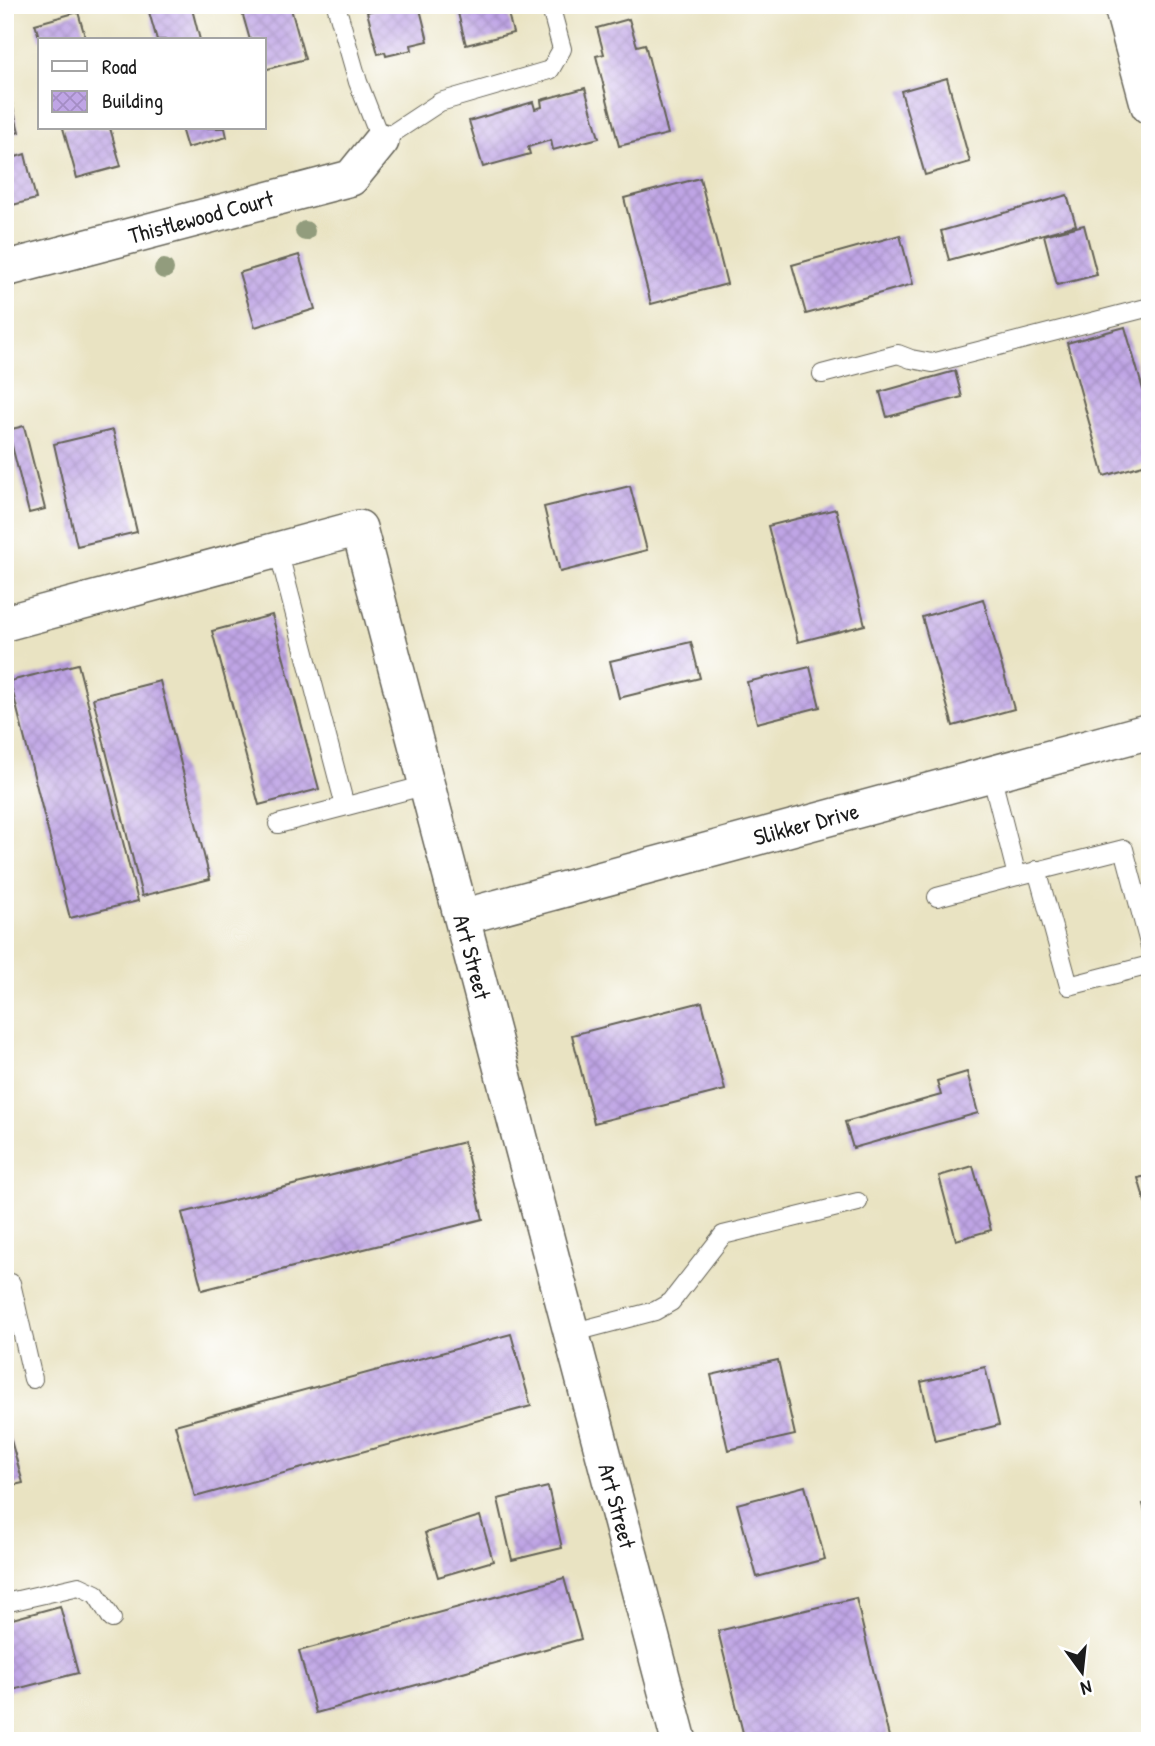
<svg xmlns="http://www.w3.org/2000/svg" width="1155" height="1746" viewBox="0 0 1155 1746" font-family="'Patrick Hand',sans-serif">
<defs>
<pattern id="building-cross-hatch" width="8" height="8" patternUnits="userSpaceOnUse" patternTransform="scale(1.75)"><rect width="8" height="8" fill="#bfa5e5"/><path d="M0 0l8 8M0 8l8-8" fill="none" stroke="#a48dc4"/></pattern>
</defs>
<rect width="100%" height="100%" fill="#fff"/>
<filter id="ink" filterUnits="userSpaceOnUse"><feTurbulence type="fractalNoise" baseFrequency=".0143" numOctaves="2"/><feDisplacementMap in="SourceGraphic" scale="14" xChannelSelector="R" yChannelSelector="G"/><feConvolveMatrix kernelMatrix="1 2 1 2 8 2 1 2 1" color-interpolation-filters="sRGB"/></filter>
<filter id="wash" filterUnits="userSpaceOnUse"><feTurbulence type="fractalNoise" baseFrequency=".00686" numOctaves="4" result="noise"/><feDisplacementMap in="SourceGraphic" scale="28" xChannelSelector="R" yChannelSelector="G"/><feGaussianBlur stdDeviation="1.57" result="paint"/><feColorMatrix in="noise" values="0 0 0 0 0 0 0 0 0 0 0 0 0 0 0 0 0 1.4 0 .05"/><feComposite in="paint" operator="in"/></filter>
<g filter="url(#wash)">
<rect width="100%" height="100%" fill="#e9e3c2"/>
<g id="blocks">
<g fill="url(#building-cross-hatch)">
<path d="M147 5H191L200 40H157Z"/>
<path d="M240 5H290L305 59 264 70V40H250Z"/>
<path d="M376 5H419L428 41 411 45 412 50 386 56 385 52 378 54 367 12 377 9Z"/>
<path d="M456 5H506L513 33 466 45Z"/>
<path d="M78 12 86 40H40L35 24Z"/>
<path d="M629 19 637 46 645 44 668 134 619 146 596 56 604 54 597 28Z"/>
<path d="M947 78 970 162 925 175 901 91Z"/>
<path d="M8 87 19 132 10 135 16 157 25 154 36 199 5 207V88Z"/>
<path d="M585 88 599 138 553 150 551 140 528 147 530 154 483 167 469 121 533 102 535 109 542 107 541 100Z"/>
<path d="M63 128H110L121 166 77 178Z"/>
<path d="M181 128H225L227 137 187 148Z"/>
<path d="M700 178 727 284 651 304 624 198Z"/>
<path d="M1067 195 1076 225 949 260 941 231Z"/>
<path d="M1084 225 1097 275 1057 285 1044 235Z"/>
<path d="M900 235 913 284 806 314 792 265Z"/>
<path d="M299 255 315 309 255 327 239 273Z"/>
<path d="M1125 327 1150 414V463L1104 476 1067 343Z"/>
<path d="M955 371 962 397 887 417 880 392Z"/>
<path d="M24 426 45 509 29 513 8 430Z"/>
<path d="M113 430 137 532 77 546 54 444Z"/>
<path d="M630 486 647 550 560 572 544 507Z"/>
<path d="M836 509 865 625 798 642 768 526Z"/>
<path d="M983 599 1014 709 953 726 922 617Z"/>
<path d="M272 615 319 789 259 805 212 631Z"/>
<path d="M691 642 700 678 619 698 610 661Z"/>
<path d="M78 664 138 901 70 918 10 681Z"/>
<path d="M810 667 820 707 757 723 747 682Z"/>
<path d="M160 681 210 879 142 896 93 698Z"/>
<path d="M702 1002 725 1090 594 1123 572 1035Z"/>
<path d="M967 1072 978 1113 853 1148 845 1122 941 1095 937 1081Z"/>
<path d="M464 1142 483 1219 202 1290 182 1213Z"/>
<path d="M973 1166 991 1230 956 1240 939 1176Z"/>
<path d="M1150 1175V1215H1149L1138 1178Z"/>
<path d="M511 1334 531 1406 195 1497 175 1425Z"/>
<path d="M778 1360 795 1435 728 1450 711 1375Z"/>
<path d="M985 1367 999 1425 935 1441 921 1382Z"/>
<path d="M5 1419 23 1483 5 1487Z"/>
<path d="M805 1486 825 1559 757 1577 737 1504Z"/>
<path d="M548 1487 562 1548 512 1560 498 1499Z"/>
<path d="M1150 1502V1527H1149L1143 1504Z"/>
<path d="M480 1516 493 1561 438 1577 425 1533Z"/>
<path d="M564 1578 581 1639 316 1713 299 1651Z"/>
<path d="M856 1598 890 1741H745L718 1631Z"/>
<path d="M60 1606 78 1673 5 1692V1621Z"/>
</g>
</g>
</g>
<g filter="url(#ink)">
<use href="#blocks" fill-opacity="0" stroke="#646256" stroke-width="2"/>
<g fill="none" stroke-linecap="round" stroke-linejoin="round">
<g stroke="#646256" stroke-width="20">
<g id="lane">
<path d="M336 5 358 82 381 141 440 102 550 70 562 49 550 5"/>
<path d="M822 374 898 354 911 359 932 363 1150 307"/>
<path d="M278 550 345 806"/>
<path d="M991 774 1017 876 1124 849 1150 947"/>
<path d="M278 824 427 785"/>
<path d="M1037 870 1069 986 1150 965"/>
<path d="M937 897 1017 876"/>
<path d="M5 1285 11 1283 33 1379"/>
<path d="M571 1333 655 1311 671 1302 723 1235 858 1202"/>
<path d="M5 1603 79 1586 96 1594 112 1619"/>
</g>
</g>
<g stroke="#646256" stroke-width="38">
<g id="street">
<path d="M5 269 351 178 381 141"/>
<path d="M5 623 359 528 679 1741"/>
<path d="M462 917 1150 731"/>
</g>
</g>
<g stroke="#646256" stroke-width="41">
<path id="secondary" d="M1123 5 1150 105"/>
</g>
<use href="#lane" stroke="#fff" stroke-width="18"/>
<use href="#street" stroke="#fff" stroke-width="35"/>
<use href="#secondary" stroke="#fff" stroke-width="38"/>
</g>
<g fill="#929c7d">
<circle cx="305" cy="231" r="10"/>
<circle cx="164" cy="269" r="10"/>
</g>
</g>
<g text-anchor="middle" stroke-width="6" stroke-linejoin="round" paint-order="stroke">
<g font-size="23" fill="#1c1c1c" stroke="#fff">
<text transform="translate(201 217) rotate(-15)" y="8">Thistlewood Court</text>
<text transform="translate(806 824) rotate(-15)" y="8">Slikker Drive</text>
<text transform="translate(472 957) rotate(75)" y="8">Art Street</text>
<text transform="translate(617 1506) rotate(75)" y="8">Art Street</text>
</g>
</g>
<rect width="1155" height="1746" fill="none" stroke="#fff" stroke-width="28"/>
<rect x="38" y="38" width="228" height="91" fill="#ffffff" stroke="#a4a4a4" stroke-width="2"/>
<rect x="52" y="61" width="35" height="10" fill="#ffffff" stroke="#a4a4a4" stroke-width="2"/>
<text x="102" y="74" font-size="21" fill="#1c1c1c">Road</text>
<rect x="52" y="91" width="35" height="21" fill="url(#building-cross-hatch)" stroke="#a4a4a4" stroke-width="2"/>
<text x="102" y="108" font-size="21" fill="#1c1c1c">Building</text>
<g transform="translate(1082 1672) rotate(165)" stroke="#ffffff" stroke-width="5" paint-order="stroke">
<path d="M0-5L12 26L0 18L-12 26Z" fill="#1c1c1c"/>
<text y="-10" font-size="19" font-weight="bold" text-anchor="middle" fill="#1c1c1c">N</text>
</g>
</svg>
